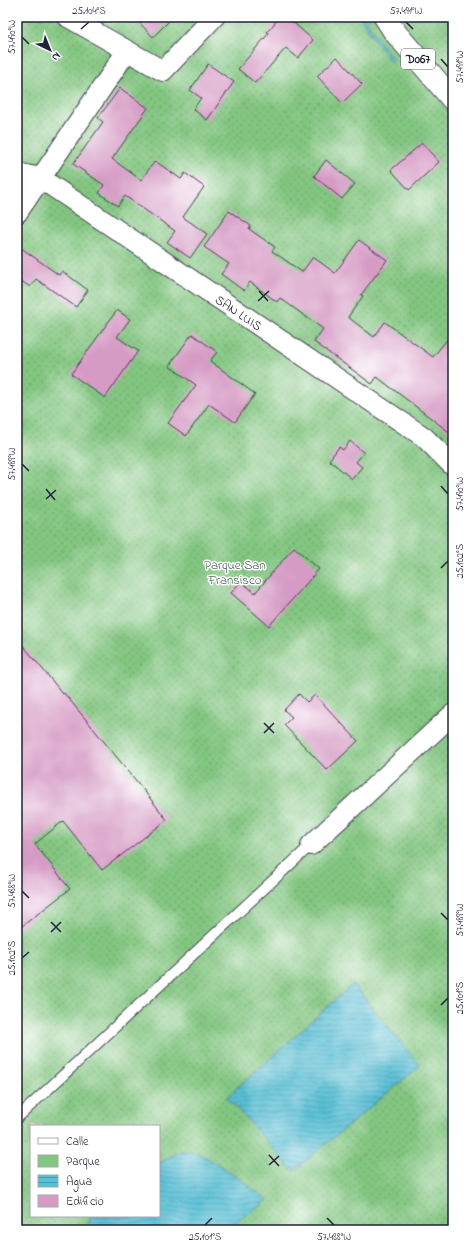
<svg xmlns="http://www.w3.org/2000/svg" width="470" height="1247" viewBox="0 0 470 1247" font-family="'Indie Flower',sans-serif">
<defs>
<pattern id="green-dots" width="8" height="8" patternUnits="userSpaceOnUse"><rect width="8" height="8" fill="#82c680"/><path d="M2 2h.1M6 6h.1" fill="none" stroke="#6aa06a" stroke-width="1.8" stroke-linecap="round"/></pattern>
<pattern id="water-rules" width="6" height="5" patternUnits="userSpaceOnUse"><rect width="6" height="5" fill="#59c0d6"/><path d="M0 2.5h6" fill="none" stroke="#499caf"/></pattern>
</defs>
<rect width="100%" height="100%" fill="#fff"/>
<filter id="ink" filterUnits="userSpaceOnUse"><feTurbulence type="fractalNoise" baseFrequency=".025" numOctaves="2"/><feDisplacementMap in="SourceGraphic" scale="8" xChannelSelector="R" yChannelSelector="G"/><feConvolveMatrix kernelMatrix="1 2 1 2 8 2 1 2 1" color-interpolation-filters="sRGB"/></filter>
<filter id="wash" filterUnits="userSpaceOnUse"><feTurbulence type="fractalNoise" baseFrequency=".012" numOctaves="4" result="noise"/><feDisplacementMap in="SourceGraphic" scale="16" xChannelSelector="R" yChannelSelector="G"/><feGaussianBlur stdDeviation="0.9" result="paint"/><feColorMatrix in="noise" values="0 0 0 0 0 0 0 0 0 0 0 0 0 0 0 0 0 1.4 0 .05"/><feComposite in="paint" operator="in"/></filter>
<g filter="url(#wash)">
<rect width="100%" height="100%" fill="#f0e3c6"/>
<path fill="url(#green-dots)" stroke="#52745e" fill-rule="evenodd" d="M17 17H453V1230H17ZM31 1126H159V1216H31Z"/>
<g fill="url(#water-rules)" stroke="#3e7188">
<path d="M360 17H364L381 44 393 59 391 62 378 45Z"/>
<path d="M353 984 420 1066 293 1171 227 1097Z"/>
<path d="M180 1151 198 1153 226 1169 268 1200 224 1230H88L87 1228 91 1216H159V1163Z"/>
</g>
<g id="blocks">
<g fill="#d69bc5">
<path d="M134 17H173L153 37Z"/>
<path d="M280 17H287L313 40 298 58 286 48 255 83 238 69 269 33 267 32Z"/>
<path d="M337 57 362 84 342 103 317 76Z"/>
<path d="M208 64 234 82 207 120 193 109 201 98 190 90Z"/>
<path d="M120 88 148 108 112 159 141 180 155 161 181 179 185 173 204 187 183 217 207 234 190 258 167 242 175 231 125 196 118 206 99 193 104 185 73 164 103 122 98 118Z"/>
<path d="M422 143 439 162 409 190 391 170Z"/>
<path d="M326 160 355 184 342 199 314 176Z"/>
<path d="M229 211 251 226 249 229 275 247 272 251 302 272 313 257 335 273 359 240 387 260 361 295 363 296 348 317 374 337 385 322 433 357 453 332V435L377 377 372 384 314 342 323 329 280 298 277 302 250 282 244 291 221 274 229 264 204 247Z"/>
<path d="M17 245 59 275 62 271 88 290 76 307 36 279 30 287 17 278Z"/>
<path d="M117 310 130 319 117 337 138 351 105 398 71 374Z"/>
<path d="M192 334 217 352 210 361 255 394 235 422 209 404 186 436 168 423 196 385 169 366Z"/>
<path d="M350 441 364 453 356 462 362 467 352 479 329 460 339 447 343 450Z"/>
<path d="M294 547 319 569 269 626 231 593 241 581 255 593Z"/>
<path d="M17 638 63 694 64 693 138 783 167 820 102 870 63 821 35 844 70 889 17 930Z"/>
<path d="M299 694 307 702 315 695 358 741 327 770 284 725 292 717 284 710Z"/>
</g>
</g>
</g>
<g filter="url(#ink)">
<use href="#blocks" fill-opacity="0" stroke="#413f50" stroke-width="1"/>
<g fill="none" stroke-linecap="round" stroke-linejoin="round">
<g stroke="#413f50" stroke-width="12">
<path id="lane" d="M17 1118 311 845"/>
</g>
<g stroke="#413f50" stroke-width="22">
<g id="street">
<path d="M68 17 163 71 214 17"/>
<path d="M17 173 40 178 424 437 453 466"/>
<path d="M17 213 127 51"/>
<path d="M311 845 453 714"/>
</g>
</g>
<g stroke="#413f50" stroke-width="24">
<path id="primary" d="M385 17 394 31 453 100"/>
</g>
<use href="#lane" stroke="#fff" stroke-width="10"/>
<use href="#street" stroke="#fff" stroke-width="20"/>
<use href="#primary" stroke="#fff" stroke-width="22"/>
</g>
</g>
<path fill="none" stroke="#22223b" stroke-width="1.5" d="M406 22 413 29M81 29 89 22M22 37 29 44M441 59 448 67M259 291 268 301M258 301 269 291M22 464 29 471M441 486 448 494M46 489 55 500M46 499 56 490M441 568 448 561M264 723 274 733M264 733 274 723M22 891 29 898M441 913 448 920M51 922 61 932M51 932 61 922M22 958 29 952M441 1005 448 998M269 1155 279 1166M269 1165 279 1156M327 1218 334 1225M205 1225 212 1218"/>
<g text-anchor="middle" stroke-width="3" stroke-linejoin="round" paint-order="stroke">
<rect fill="#fff" stroke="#646476" stroke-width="1" x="401" y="49" width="34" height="20" rx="3"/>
<g font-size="12" font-weight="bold" fill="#22223b">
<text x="418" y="63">D067</text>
</g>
<g font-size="13" fill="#22223b" stroke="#fff">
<text transform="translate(239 312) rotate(34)" y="5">SAN LUIS</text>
</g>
<g font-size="13" fill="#445b53" stroke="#fff">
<text x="235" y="569">Parque San<tspan x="235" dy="15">Fransisco</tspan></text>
</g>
</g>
<rect width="470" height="1247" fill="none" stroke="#fff" stroke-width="44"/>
<rect x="30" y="1125" width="130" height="92" fill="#ffffff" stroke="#a7a7b1"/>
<rect x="38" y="1138" width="20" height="6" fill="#ffffff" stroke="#a7a7b1"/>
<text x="66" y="1145" font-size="12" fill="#22223b">Calle</text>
<rect x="38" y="1155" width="20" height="12" fill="#82c680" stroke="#a7a7b1"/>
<text x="66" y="1165" font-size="12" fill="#22223b">Parque</text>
<rect x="38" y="1175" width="20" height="12" fill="url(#water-rules)" stroke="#a7a7b1"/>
<text x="66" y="1185" font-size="12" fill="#22223b">Agua</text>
<rect x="38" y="1195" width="20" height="12" fill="#d69bc5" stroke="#a7a7b1"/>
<text x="66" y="1205" font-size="12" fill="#22223b">Edificio</text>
<g transform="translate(50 50) rotate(137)" stroke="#ffffff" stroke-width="3" paint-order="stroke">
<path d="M0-3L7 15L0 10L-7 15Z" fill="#22223b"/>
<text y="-6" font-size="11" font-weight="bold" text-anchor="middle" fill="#22223b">N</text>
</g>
<rect x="22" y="22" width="426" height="1203" fill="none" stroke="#22223b" stroke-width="1.5"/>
<g font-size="10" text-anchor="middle" fill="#22223b">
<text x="89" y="14">25.104°S</text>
<text x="406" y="14">57.491°W</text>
<text transform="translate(11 37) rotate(-90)" y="4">57.490°W</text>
<text transform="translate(459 67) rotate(-90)" y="4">57.491°W</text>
<text transform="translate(11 464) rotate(-90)" y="4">57.489°W</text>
<text transform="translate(459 494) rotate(-90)" y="4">57.490°W</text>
<text transform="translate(459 561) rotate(-90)" y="4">25.102°S</text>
<text transform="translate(11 891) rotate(-90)" y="4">57.488°W</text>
<text transform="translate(459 920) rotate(-90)" y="4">57.489°W</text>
<text transform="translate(11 958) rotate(-90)" y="4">25.102°S</text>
<text transform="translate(459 998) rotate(-90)" y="4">25.101°S</text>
<text x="205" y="1240">25.101°S</text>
<text x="334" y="1240">57.488°W</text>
</g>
</svg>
